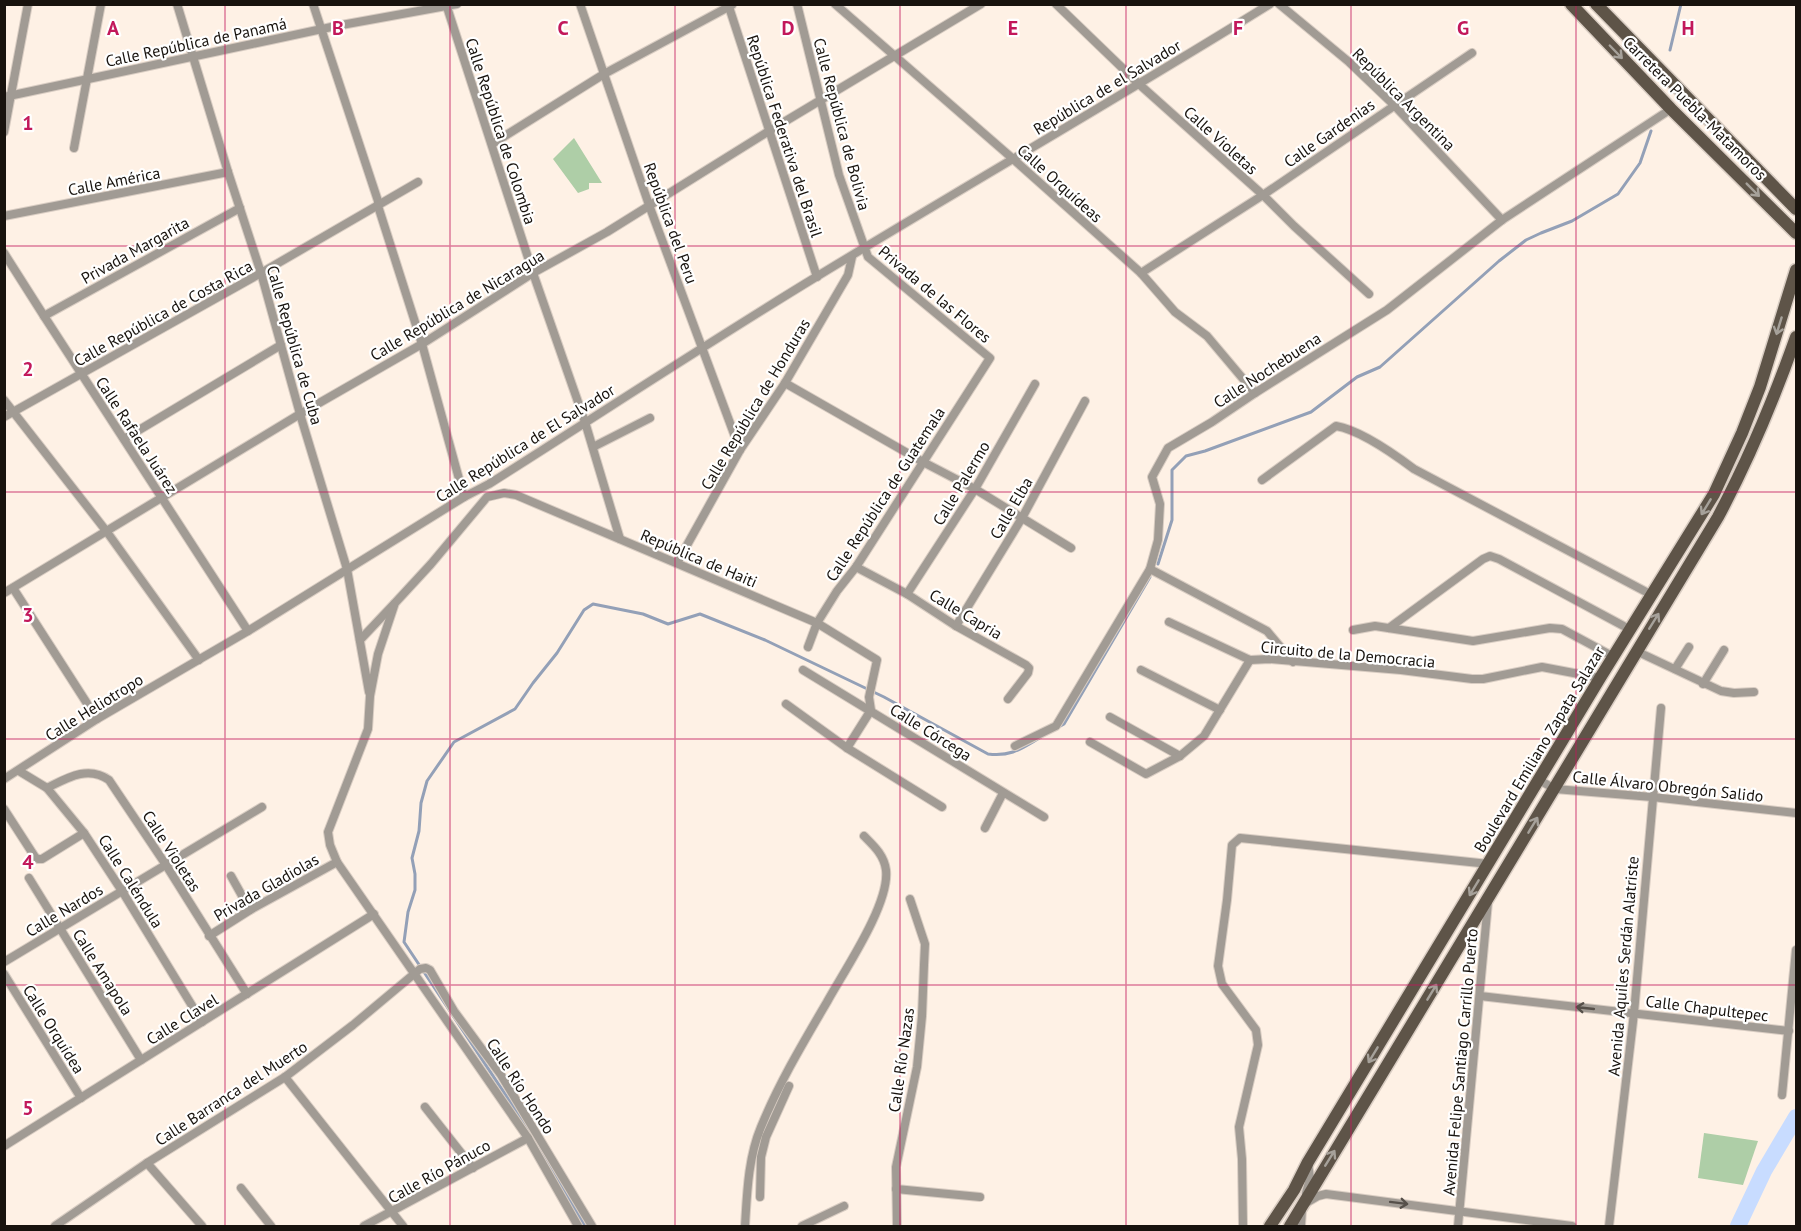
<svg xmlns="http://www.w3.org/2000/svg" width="1801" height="1231" viewBox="0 0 1801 1231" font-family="'PT Sans',sans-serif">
<rect width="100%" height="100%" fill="#fef1e5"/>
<g fill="#aecea7">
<path d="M574 138 602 183H589V189L578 193 553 159Z"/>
<path d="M1704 1133 1758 1141 1743 1185 1698 1178Z"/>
</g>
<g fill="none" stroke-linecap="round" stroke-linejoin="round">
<g stroke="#93a0b7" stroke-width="3">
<path d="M1670 50 1681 4"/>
<path d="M1158 564 1172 520V470L1186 456 1205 451 1311 412 1357 377 1380 367 1499 261 1526 240 1541 233 1572 221 1618 194 1640 163 1651 131"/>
<path d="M1057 728 1064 724 1150 577"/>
<path d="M585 1226 525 1124 404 942 408 912 415 890V874L412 858 419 831 421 803 427 781 454 742 515 709 533 683 557 653 584 610 593 604 643 614 668 624 700 614 765 640 884 697 988 754C1012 757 1022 748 1041 737"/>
</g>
<path stroke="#c8dcff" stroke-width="16" d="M1738 1226 1764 1171 1796 1117"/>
<g stroke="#d9cdc3" stroke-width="10">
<g id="minor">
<path d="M177 4 228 172 261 273 300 414 347 569 369 692"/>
<path d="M313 4 378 201V206L422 344 464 497"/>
<path d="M446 4 533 273 585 422 620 539"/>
<path d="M580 4 649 205 740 450"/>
<path d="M728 4 817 277"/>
<path d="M797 4 839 175 868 257 990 358 856 567 837 591 817 623 808 647"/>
<path d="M835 4 1012 158 1141 273 1175 312 1207 336 1255 393"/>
<path d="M1056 4 1140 85 1263 195 1294 226 1369 294"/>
<path d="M1279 4 1349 62 1394 105 1502 220"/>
<path d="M4 97 336 26 457 4"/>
<path d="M4 132 28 4"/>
<path d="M492 144 604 74 732 5"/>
<path d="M74 148 101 4"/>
<path d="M4 216 228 172"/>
<path d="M4 253 44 316 248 631"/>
<path d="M1141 273 1263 195 1472 53"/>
<path d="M44 316 240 208"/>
<path d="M785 383 923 462 975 489 1071 548"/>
<path d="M4 400 107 532 199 660"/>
<path d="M4 417 261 273 418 182"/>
<path d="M124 439 281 345"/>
<path d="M593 447 650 418"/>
<path d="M1262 480 1336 426C1360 430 1394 454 1414 469L1652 595"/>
<path d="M677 563 740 450 785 383 848 275 852 257"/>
<path d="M856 567 907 594 956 626 1026 665 1029 668 1028 673 1008 699"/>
<path d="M1150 569 1267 631 1293 662"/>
<path d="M13 588 97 719"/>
<path d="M4 593 300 414 422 344 533 273 607 232 769 131 981 4"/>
<path d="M907 594 975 489 1035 384"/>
<path d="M1169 622 1250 660 1270 659 1401 670 1472 679H1483L1542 667 1600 678"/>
<path d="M956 626 1022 518 1085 401"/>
<path d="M1389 628 1483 559 1490 556 1499 559 1631 630"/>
<path d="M1353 630 1375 626 1473 641 1550 628 1562 629 1614 657"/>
<path d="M360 640 394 604"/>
<path d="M1636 651 1721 691 1734 693 1754 692"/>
<path d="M1675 669 1689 647"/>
<path d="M803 670 1044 817"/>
<path d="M1141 670 1220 710"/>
<path d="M1703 684 1724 650"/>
<path d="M786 704 847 748 942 807"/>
<path d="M1110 717 1180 756"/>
<path d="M1090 742 1146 774 1180 756 1204 736 1250 660"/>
<path d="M1015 746 1056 726 1150 569 1158 540 1160 504 1152 477 1168 448 1212 422 1255 393 1387 310 1502 220 1671 109"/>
<path d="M19 771 47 788 84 833 122 891 202 1022"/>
<path d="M4 779 97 719 248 631 464 497 489 484C598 415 706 344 816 277 967 185 1120 97 1270 4"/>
<path d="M1539 780 1555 789 1652 797 1796 813"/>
<path d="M47 788C67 778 88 765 109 780L166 865 247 994"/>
<path d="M4 809 35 857 38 859H42L84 833"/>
<path d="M985 828 1003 793"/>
<path d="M231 876 250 910"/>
<path d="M29 878 141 1060"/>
<path d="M209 936 250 910 337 862"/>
<path d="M4 962 262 807"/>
<path d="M4 974 81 1098"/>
<path d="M1480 996 1789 1031"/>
<path d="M285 1077 403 1226"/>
<path d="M1782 1095 1796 950"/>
<path d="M425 1107 473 1168"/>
<path d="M4 1146 374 914"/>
<path d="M147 1163 202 1226"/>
<path d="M241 1188 271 1226"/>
<path d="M896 1189 980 1197"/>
<path d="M1306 1193 1310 1178 1308 1163"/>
<path d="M760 1197 761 1157 766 1137 789 1086"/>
<path d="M1306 1203 1318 1196 1326 1194 1572 1226"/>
<path d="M55 1226 147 1163 285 1077 353 1025 420 969 426 968 430 970 454 1011 501 1075 592 1226"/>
<path d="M364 1226 528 1138"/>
<path d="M578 1226 528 1138 337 862 330 845 328 832 368 729 370 696 378 654 395 603 431 564 487 497 504 493 516 495 817 623 877 660 869 697 871 710 847 748"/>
<path d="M745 1226C747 1194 748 1158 761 1127 779 1083 803 1043 827 1002 844 971 890 904 886 870 884 855 874 846 864 836"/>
<path d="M802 1226 844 1206"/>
<path d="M897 1226 896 1167 917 1067 922 1016 924 965 925 944 910 899"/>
<path d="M1243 1226 1242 1159 1239 1127 1258 1045 1256 1030 1222 984 1218 966 1227 900 1232 845 1240 838 1489 864"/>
<path d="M1301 1226 1302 1210"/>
<path d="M1458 1226 1488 902"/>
<path d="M1609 1226 1634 1013 1661 708"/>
</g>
</g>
<g stroke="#d9cdc3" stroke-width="15">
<g id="primary">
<path d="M1571 4 1671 109 1796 233"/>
<path d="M1596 4 1796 209"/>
<path d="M1270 1226 1294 1190 1308 1162 1600 678 1714 494 1742 433 1760 387 1796 270"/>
<path d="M1290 1226 1718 517C1749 459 1774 399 1796 337"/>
</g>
</g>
<use href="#minor" stroke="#a19b94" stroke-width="8"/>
<use href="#primary" stroke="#5e5448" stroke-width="12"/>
</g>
<defs><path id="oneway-shaft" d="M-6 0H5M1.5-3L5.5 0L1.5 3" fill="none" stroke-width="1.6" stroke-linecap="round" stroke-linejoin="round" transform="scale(1.5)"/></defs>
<g stroke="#a6a19a">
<use href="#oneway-shaft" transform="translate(1616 52) rotate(46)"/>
<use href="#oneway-shaft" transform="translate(1753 190) rotate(45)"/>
<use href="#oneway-shaft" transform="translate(1779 326) rotate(107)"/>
<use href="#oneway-shaft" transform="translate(1706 507) rotate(121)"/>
<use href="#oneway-shaft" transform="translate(1654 621) rotate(-58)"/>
<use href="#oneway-shaft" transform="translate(1533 825) rotate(-59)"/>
<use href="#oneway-shaft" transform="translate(1474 888) rotate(121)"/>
<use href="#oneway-shaft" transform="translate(1432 992) rotate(-59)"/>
<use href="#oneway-shaft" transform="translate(1373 1055) rotate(121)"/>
<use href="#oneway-shaft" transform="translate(1330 1158) rotate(-58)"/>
</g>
<g stroke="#56504a">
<use href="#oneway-shaft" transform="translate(1585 1008) rotate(-174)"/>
<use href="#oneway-shaft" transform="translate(1399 1203) rotate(7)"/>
</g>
<path fill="none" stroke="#c2185b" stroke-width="1.5" stroke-opacity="0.55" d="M225 4V1226M450 4V1226M675 4V1226M900 4V1226M1126 4V1226M1351 4V1226M1576 4V1226M4 246H1796M4 492H1796M4 739H1796M4 985H1796"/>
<g text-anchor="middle" stroke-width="4.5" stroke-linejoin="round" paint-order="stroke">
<g font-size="16" fill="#18130e" stroke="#fff">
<text transform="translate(196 42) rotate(-12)" y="6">Calle República de Panamá</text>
<text transform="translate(1107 87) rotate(-31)" y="6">República de el Salvador</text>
<text transform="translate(1404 99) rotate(45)" y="6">República Argentina</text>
<text transform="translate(1695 108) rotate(45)" y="6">Carretera Puebla-Matamoros</text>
<text transform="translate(842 124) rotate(75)" y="6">Calle República de Bolivia</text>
<text transform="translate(501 131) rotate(72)" y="6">Calle República de Colombia</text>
<text transform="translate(1329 133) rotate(-35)" y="6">Calle Gardenias</text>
<text transform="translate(785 136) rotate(72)" y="6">República Federativa del Brasil</text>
<text transform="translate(1221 140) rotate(42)" y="6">Calle Violetas</text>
<text transform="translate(114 181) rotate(-11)" y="6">Calle América</text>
<text transform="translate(1060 183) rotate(42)" y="6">Calle Orquídeas</text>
<text transform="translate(671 223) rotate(70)" y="6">República del Peru</text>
<text transform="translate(135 250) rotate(-29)" y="6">Privada Margarita</text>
<text transform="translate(935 294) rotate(40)" y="6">Privada de las Flores</text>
<text transform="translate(457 305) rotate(-31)" y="6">Calle República de Nicaragua</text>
<text transform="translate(163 313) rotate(-29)" y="6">Calle República de Costa Rica</text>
<text transform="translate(295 345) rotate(74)" y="6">Calle República de Cuba</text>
<text transform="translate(1267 370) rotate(-33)" y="6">Calle Nochebuena</text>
<text transform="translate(755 404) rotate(-59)" y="6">Calle República de Honduras</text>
<text transform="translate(137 435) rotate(57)" y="6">Calle Rafaela Juárez</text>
<text transform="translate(525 443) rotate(-32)" y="6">Calle República de El Salvador</text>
<text transform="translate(961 483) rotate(-59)" y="6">Calle Palermo</text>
<text transform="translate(885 494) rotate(-57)" y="6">Calle República de Guatemala</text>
<text transform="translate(1011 508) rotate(-60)" y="6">Calle Elba</text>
<text transform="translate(699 558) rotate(23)" y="6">República de Haiti</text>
<text transform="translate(966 614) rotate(31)" y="6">Calle Capria</text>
<text transform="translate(1348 654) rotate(5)" y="6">Circuito de la Democracia</text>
<text transform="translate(94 707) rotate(-32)" y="6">Calle Heliotropo</text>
<text transform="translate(931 732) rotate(32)" y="6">Calle Córcega</text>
<text transform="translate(1539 749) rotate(-59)" y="6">Boulevard Emiliano Zapata Salazar</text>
<text transform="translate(1668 786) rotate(6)" y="6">Calle Álvaro Obregón Salido</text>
<text transform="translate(172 851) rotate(57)" y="6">Calle Violetas</text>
<text transform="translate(131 881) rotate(58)" y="6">Calle Caléndula</text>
<text transform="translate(266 887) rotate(-30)" y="6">Privada Gladiolas</text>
<text transform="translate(64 910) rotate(-31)" y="6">Calle Nardos</text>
<text transform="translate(1623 966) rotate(-85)" y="6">Avenida Aquiles Serdán Alatriste</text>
<text transform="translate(103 972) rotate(58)" y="6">Calle Amapola</text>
<text transform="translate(1707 1008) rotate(7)" y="6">Calle Chapultepec</text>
<text transform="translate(182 1019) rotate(-32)" y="6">Calle Clavel</text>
<text transform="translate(54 1029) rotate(58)" y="6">Calle Orquídea</text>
<text transform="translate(901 1060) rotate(-82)" y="6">Calle Río Nazas</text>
<text transform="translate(1460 1062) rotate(-85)" y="6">Avenida Felipe Santiago Carrillo Puerto</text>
<text transform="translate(521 1086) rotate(57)" y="6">Calle Río Hondo</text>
<text transform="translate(231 1093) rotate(-33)" y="6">Calle Barranca del Muerto</text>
<text transform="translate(439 1171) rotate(-29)" y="6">Calle Río Pánuco</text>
</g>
</g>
<g font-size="20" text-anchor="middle" font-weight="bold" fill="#c2185b" stroke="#fff" stroke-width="4.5" stroke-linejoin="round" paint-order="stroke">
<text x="113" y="35">A</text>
<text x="338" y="35">B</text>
<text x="563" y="35">C</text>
<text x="788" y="35">D</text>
<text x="1013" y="35">E</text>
<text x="1238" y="35">F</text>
<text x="1463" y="35">G</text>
<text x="1688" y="35">H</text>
<text x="28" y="130">1</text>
<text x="28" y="376">2</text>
<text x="28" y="622">3</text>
<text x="28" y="869">4</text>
<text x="28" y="1115">5</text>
</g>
<rect width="1801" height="1231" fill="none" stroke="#18130e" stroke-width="12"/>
</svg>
